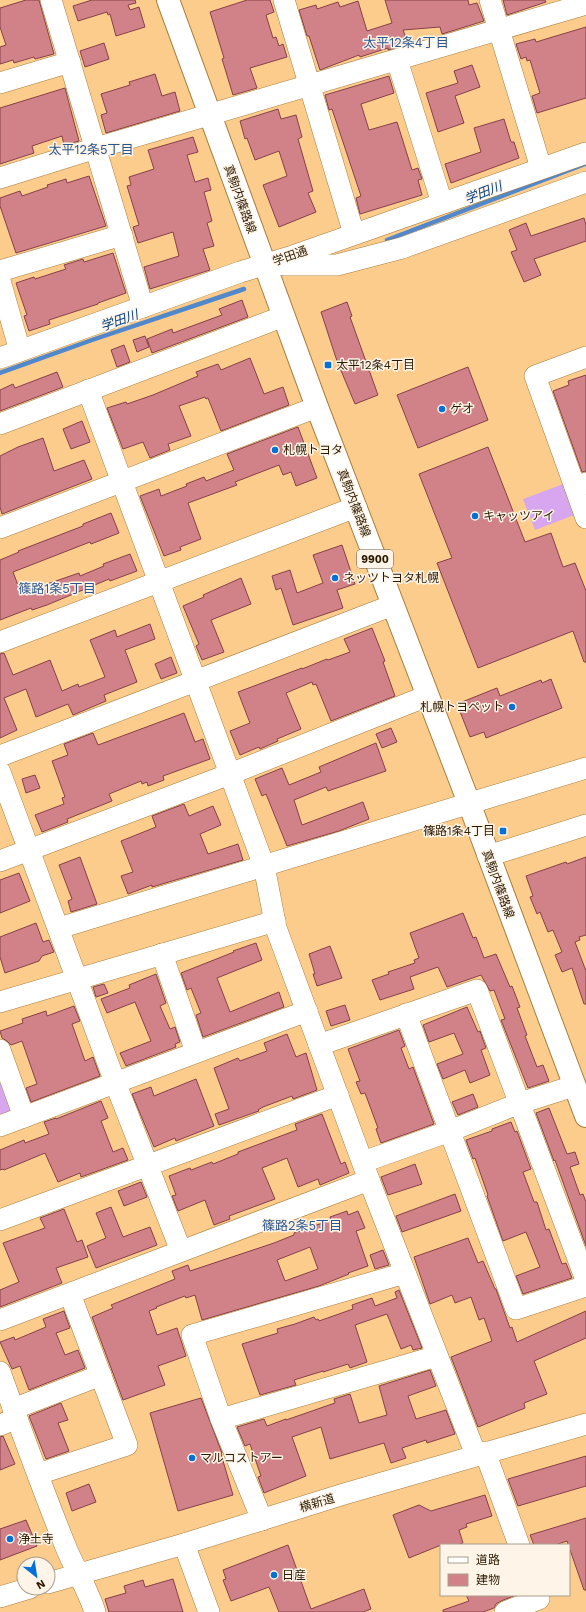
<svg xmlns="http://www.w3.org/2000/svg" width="586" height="1612" viewBox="0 0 586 1612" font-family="'Work Sans','Noto Sans JP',sans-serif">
<rect width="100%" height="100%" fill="#fbcc8c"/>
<g fill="#d8a6ef">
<path d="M566 483 577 514 535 530 523 499Z"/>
<path d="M0 1071 13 1106 11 1115 0 1119Z"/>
</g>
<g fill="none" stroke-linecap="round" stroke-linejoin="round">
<g stroke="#5188cc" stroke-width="4.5">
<path d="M387 240 585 164"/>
<path d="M0 373 92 340 244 289"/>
</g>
</g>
<g fill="#d18289" stroke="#874048" fill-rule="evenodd">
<path d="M26 0H39L54 54 35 59 34 57 14 63 13 60 0 64V47L6 45 0 27V8Z"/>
<path d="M92 0H135L136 3 128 5 130 10 139 7 145 27 116 36 110 14 108 15 107 12 78 21 73 6Z"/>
<path d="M247 0H270L274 12 266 15 273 38 276 37 279 46 283 44 287 57 250 68 257 88 233 95 222 59 224 58 210 12Z"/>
<path d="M385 0H468L469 5 477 3 484 21 442 34 440 27 403 30 407 40 401 42 402 46 388 50V48L360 57 359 55 320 70 309 36H307L299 10 316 5 317 9 338 2 340 7 358 1 367 31 392 23Z"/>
<path d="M503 0H545L546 2 507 15Z"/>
<path d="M586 27V98L537 113 532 96 540 93 530 60 527 61 526 57 521 59 516 44 535 39 536 42Z"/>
<path d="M104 43 109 59 85 67 80 51Z"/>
<path d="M472 65 480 87 455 96 464 123 438 132 426 93 458 83 454 71Z"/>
<path d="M155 74 162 96 175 92 180 111 106 133 101 115 107 113 101 94 130 85 129 82Z"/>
<path d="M389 76 394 93 361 104 369 130 397 122 412 170 418 168 422 179 418 180 422 195 360 214 356 198 361 196 332 109 329 110 325 95Z"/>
<path d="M65 88 79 141 64 145 62 136 32 146 34 153 0 164V108Z"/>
<path d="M278 109 281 119 296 115 302 137 298 139 313 191 308 193 316 212 279 227 263 185 287 176 279 151 255 160 247 138 245 139 240 121Z"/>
<path d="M504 119 511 142H514L519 158 451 183 445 164 481 152 474 128Z"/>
<path d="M193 137 198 152 187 155 195 182 208 178 211 190 204 192 212 221 207 223 214 246 203 249 210 270 150 289 144 267 179 256 173 232 138 243 133 227 139 225 127 186 131 185 129 177 154 169 148 150Z"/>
<path d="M89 176 106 226 16 253 0 206V198L20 191 22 196 48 187 47 185 66 179 67 183Z"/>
<path d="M584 218 586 225V241L534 259 541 275 524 282 511 252 517 250 509 230 526 223 531 236Z"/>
<path d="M113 253 126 293 98 303V304L49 320 50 324 29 331 24 316 27 315 16 283 34 277 35 279 66 269 64 265 83 259 84 262Z"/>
<path d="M242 300 248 317 152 353 147 339 172 329 173 333 222 315 219 309Z"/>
<path d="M347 302 352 316 350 317 378 395 355 404 337 361 321 312Z"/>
<path d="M145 336 149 347 137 352 133 340Z"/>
<path d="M124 345 130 362 117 367 111 350Z"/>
<path d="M250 358 264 394 283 387 289 405 221 431 208 398 206 399 205 397 179 406 191 436 168 444 170 450 150 458 143 442 123 449 107 408 126 402 127 404 153 395 198 376 196 372 218 364 221 370Z"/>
<path d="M468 367 488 420 418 448 397 395Z"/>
<path d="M57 372 63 387 0 411V390L13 384 15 388Z"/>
<path d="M586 375V471L582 472 553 391 569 385 568 381Z"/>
<path d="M82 421 90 442 71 449 63 429Z"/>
<path d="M298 427 317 478 296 486 291 472 283 475 279 465 235 482 237 485 188 503 201 539 180 547 181 550 164 556 140 496 159 489 161 496 187 486 186 484 204 477 206 481 234 470 227 454Z"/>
<path d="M43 438 54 471 84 460 92 479 2 514 0 507V456L18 447Z"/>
<path d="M488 447 525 542 551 533 563 567 575 563 586 591V662H584L573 631 478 668 437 563 452 558 419 474Z"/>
<path d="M111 513 119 533 91 544 90 542 13 572 21 593 79 573 80 576 104 566 103 564 130 554 137 571 110 581 109 579 47 605 32 610 31 608 0 620V560L19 552 18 551 83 526V524Z"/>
<path d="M342 545 355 584 337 590 343 608 293 625 281 588 276 590 272 576 290 570 297 593 323 583 313 555Z"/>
<path d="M241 578 251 604 211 620 224 652 202 660 196 646 199 644 183 606 204 597 203 595Z"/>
<path d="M150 624 155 639 125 650 137 682 104 695 106 701 73 715 68 704 36 717 26 689 4 698 17 730 0 738V654L4 653 13 675 50 660 62 691 78 684 79 687 105 677 90 640 115 630 117 637Z"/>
<path d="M372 628 385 661 383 662 395 696 331 721 316 684 313 685 312 682 286 693 301 729 277 739 278 741 260 749 259 747 240 755 230 731 250 723 238 692 302 668V669L327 659 328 660 350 652 344 639Z"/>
<path d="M171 657 177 673 161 679 155 664Z"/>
<path d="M551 679 562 708 486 738 484 732 470 737 457 704 497 688 500 696 541 680 542 683Z"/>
<path d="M184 713 195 742 203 739 210 759 163 776 164 780 148 786 147 782 142 784 141 781 109 794 112 801 67 819 68 822 42 832 35 815 64 804 62 798 65 797 52 761 68 755 64 744 93 733 98 745Z"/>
<path d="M391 728 397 742 382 748 376 734Z"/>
<path d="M376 743 386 771 328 791 326 787 294 800 302 825 363 802 369 819 339 831 287 846 266 794 262 796 255 779 282 768 289 785 321 772 319 767Z"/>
<path d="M35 775 40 788 26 793 22 779Z"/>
<path d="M184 804 189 816 213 806 221 825 200 834 208 854 238 844 243 860 152 887V885L128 894 121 876 133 872 121 841 156 827 152 816Z"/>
<path d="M80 857 97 904 71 912 68 901 72 899 59 865Z"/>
<path d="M586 857V935L579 937 580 940 575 942 586 971V1004H584L572 968 562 972 555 955 562 952 553 930 548 932 540 912 537 914 530 897 533 896 526 876 566 862 567 864Z"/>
<path d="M19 873 30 901 0 913V880Z"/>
<path d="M463 913 473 938 476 937 484 958 496 954 510 987 512 986 520 1007 517 1008 527 1035 525 1036 537 1067 543 1065 549 1081 528 1088 501 1020 505 1019 494 990 490 991 481 975 447 987 438 967 410 977 414 989 380 1000 372 980 389 974 388 972 415 963 414 960 419 958 410 933Z"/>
<path d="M36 923 43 942 49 940 54 952 42 956 39 961 5 973 0 957V937Z"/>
<path d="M256 943 262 960 217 978 230 1012 279 992 284 1007 203 1037 196 1015 201 1013 191 988 187 990 181 973 234 952 233 951Z"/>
<path d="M330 946 342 978 317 986 313 974H315L309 954Z"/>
<path d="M156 974 166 1003 160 1006 170 1029 175 1027 180 1042 175 1044 176 1047 126 1066 120 1053 151 1041 135 1002 107 1013 101 999 130 988 129 985Z"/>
<path d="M104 984 108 993 96 997 93 987Z"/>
<path d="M345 1005 350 1020 331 1026 326 1011Z"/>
<path d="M74 1006 80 1021 72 1024 85 1061 93 1057 100 1076 31 1102 26 1088 37 1084 22 1041 11 1045 7 1041 2 1038 0 1031 23 1023 22 1019 46 1011 47 1016Z"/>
<path d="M467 1007 478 1032 480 1031 486 1048 481 1050 490 1075 470 1083 465 1070 443 1079 437 1064 463 1054 454 1033 429 1042 423 1025Z"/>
<path d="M399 1030 405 1046 401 1048 409 1069 413 1067 434 1124 381 1143 376 1129 378 1128 365 1093 361 1094 356 1082 360 1081 348 1049Z"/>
<path d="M287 1034 296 1057 306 1053 317 1090 293 1099 292 1096 263 1107 258 1110 259 1111 219 1125 215 1114 229 1109 214 1068 238 1058 240 1061 267 1051 264 1043Z"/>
<path d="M196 1079 214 1126 176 1141 175 1138 154 1147 132 1094 151 1087 154 1096Z"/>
<path d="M473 1094 478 1107 458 1115 452 1102Z"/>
<path d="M101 1101 108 1118 101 1121 113 1152 123 1148 128 1160 81 1177 80 1173 58 1182 45 1153 4 1170 3 1169 0 1170V1150L24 1140 25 1143 49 1134 44 1122 56 1118V1119Z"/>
<path d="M549 1108 567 1154 575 1152 579 1164 570 1167 580 1195 583 1194 586 1202V1246L555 1160 554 1161 536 1113Z"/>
<path d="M322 1114 341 1164 345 1162 349 1173 320 1185 318 1179 298 1187 287 1158 262 1168 275 1199 229 1216 230 1219 214 1225 205 1200 178 1211 172 1196 176 1195 169 1176 190 1168 191 1170 212 1162 213 1164 238 1154V1152L297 1130 295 1124Z"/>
<path d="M511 1122 515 1132 517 1131 531 1169 523 1172 534 1202H537L546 1230 549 1229 562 1264 566 1263 572 1278 523 1294 516 1276 540 1267 526 1232 503 1241 487 1196 488 1195 475 1158 473 1159 466 1140 492 1131V1129Z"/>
<path d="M415 1164 422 1184 388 1195 381 1177Z"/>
<path d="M141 1182 147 1197 124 1206 118 1191Z"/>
<path d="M455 1194 461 1211 402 1232 396 1216Z"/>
<path d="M111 1207 123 1237 150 1227 157 1245 96 1268 87 1246 106 1238 96 1213Z"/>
<path d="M64 1209 77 1242 82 1240 88 1257 56 1268 62 1283 0 1307V1290L19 1282 3 1243 45 1228 40 1218Z"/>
<path d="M347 1211 348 1215 358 1211 365 1228 356 1231 368 1266 348 1273 349 1274 319 1286 202 1320 195 1295 186 1298 185 1296 156 1307 157 1308 149 1311 157 1335 177 1328 186 1356 158 1366 165 1385 123 1400 92 1317 113 1308 111 1305 175 1279 172 1271 188 1265 190 1271 274 1243 294 1235V1233L331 1220 330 1217ZM310 1247 318 1269 285 1281 277 1260Z"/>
<path d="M468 1238 478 1263 483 1261 495 1289H496L510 1328 512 1327 517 1342 586 1311V1338L534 1361 547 1394 524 1403 525 1408 478 1427 451 1357 492 1341 484 1318 479 1320 471 1297 455 1303 452 1295 430 1304 414 1257Z"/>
<path d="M383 1250 389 1265 375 1269 370 1255Z"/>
<path d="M399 1290 422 1348 413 1350 411 1345 401 1349 387 1314 355 1325 367 1362 350 1368 348 1364 323 1372V1371L294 1380 296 1385 260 1395 242 1344 278 1333 277 1329 295 1324 314 1317 316 1320 318 1319 319 1321 353 1309 352 1305 372 1298 375 1306 397 1298 395 1292Z"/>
<path d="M64 1311 70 1328 56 1333 65 1355 78 1350 85 1368 29 1390 20 1366 12 1369 0 1342 14 1337 15 1340 46 1327 43 1319Z"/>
<path d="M430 1370 436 1386 408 1396 416 1419 446 1410 455 1434 427 1443 426 1440 402 1448 406 1458 391 1463 384 1443 330 1459 321 1427 292 1437 306 1476 264 1493 258 1477 261 1476 250 1444 245 1446 237 1427 264 1419 267 1426 286 1419V1420L335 1403 334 1399 350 1394 359 1423 387 1415 379 1386Z"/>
<path d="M201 1398 222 1453 221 1454 233 1495 178 1511 150 1413Z"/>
<path d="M61 1403 68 1420 58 1423 69 1451 46 1459 29 1416Z"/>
<path d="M3 1436 15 1464 0 1470V1437Z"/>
<path d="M586 1456V1486L518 1506 508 1479Z"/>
<path d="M89 1484 96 1502 72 1511 66 1493Z"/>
<path d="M485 1495 492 1516 466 1524 467 1527 459 1530 463 1543 457 1545H441L409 1558 393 1515 419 1505 431 1511Z"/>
<path d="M586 1518V1590H584L567 1541 555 1545H534L530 1535Z"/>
<path d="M26 1520 37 1546 0 1560V1529Z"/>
<path d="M288 1545 311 1609 364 1589 371 1609 363 1612H279L269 1587 231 1601 223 1580 226 1579 223 1570Z"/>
<path d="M173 1579 183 1612H109L105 1599 126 1593 124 1586 143 1580 145 1587Z"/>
<path d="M466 1595H516L501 1601 496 1604 494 1608 483 1612H443V1610L469 1601Z"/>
</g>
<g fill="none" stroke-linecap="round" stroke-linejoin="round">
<g stroke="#a97e3e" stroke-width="22">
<g id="minor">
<path d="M51 0 143 307"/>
<path d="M284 0 354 234"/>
<path d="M490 0 541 168"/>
<path d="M397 60 442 203"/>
<path d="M0 83 70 62"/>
<path d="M0 178 96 148 586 4"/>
<path d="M284 265H337L402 248 586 182"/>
<path d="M0 271 122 235"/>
<path d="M0 281 20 351"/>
<path d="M0 358 240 272 293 256 586 153"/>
<path d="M0 424 284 316"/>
<path d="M586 483 575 487 586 518"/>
<path d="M575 487 535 376 586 357"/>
<path d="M0 528 317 407"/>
<path d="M0 642 356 507"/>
<path d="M0 756 393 605"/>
<path d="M0 772 115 1082 181 1251"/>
<path d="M488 856 586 825"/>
<path d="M0 861 230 774 427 696"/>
<path d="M59 928 586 768"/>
<path d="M162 954 196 1052"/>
<path d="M0 1002 275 921"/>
<path d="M406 1014 516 1309 586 1286"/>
<path d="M319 1045 477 990 586 1280"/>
<path d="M0 1050 24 1117"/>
<path d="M0 1126 307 1011"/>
<path d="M363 1162 450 1131 520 1103 574 1086"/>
<path d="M369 1180 476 1455"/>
<path d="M0 1220 338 1095"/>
<path d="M405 1273 192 1335 221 1419 437 1356"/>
<path d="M0 1320 369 1180 276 928 264 866 88 390"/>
<path d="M0 1372C21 1430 42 1488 65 1545 74 1568 88 1589 95 1612"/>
<path d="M13 1409 101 1375"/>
<path d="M221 1419 262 1520"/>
<path d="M0 1425 17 1418"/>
<path d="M485 1452 519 1545"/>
<path d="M38 1474 127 1445 70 1294"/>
<path d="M184 1544 209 1612"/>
<path d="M48 1583 184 1544 344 1494 586 1424"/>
<path d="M0 1597 30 1588"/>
<path d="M505 1612 539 1599"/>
</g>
</g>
<g stroke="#a97e3e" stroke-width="24">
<path id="major" d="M168 0 317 407 469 803 586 1116"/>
</g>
<use href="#minor" stroke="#fff" stroke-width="21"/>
<use href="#major" stroke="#fff" stroke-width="22"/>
</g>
<g fill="#0170d8" stroke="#fef4e8" stroke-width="1.5">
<rect x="324" y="361" width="8" height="8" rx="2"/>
<circle cx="442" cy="409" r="4"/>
<circle cx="275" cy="450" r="4"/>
<circle cx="475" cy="516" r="4"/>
<circle cx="335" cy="578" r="4"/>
<circle cx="512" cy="707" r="4"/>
<rect x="499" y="827" width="8" height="8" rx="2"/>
<circle cx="192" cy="1458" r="4"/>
<circle cx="10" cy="1539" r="4"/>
<circle cx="274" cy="1575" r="4"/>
</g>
<g text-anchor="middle" stroke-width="3" stroke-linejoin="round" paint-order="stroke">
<rect fill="#fef4e8" stroke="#6a5b46" stroke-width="1" x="357" y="550" width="36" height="18" rx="3"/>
<g font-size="11" font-weight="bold" fill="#2b1a00">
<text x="375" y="563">9900</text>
</g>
<g font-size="12" fill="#2b1a00" stroke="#fef4e8">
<text transform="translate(240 199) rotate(70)" y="4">真駒内篠路線</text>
<text transform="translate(290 256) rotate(-19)" y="4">学田通</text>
<text transform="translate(354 503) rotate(69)" y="4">真駒内篠路線</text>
<text transform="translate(498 884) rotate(70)" y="4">真駒内篠路線</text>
<text transform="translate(317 1503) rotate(-17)" y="4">横新道</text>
</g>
<g font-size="12" fill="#2b1a00" stroke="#fef4e8" text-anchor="start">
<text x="336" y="369">太平12条4丁目</text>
<text x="450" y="413">ゲオ</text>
<text x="283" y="454">札幌トヨタ</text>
<text x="483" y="520">キャッツアイ</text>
<text x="343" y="582">ネッツトヨタ札幌</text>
<text x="504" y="711" text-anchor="end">札幌トヨペット</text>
<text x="495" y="835" text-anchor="end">篠路1条4丁目</text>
<text x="200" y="1462">マルコストアー</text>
<text x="18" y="1543">浄土寺</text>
<text x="282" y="1579">日産</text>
</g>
<g font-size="13" fill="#2c578d" stroke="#fef4e8">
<text x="406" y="47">太平12条4丁目</text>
<text x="91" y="154">太平12条5丁目</text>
<text x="57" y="593">篠路1条5丁目</text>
<text x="302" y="1230">篠路2条5丁目</text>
</g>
<g font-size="13" font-style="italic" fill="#094483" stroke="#fef4e8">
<text transform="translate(483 192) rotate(-21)" y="5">学田川</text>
<text transform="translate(119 320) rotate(-19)" y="5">学田川</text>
</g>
</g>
<rect x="440" y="1544" width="130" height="52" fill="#fef4e8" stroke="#aa9d8b"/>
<rect x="448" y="1557" width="20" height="6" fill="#ffffff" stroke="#aa9d8b"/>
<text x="476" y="1564" font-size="12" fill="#2b1a00">道路</text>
<rect x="448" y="1574" width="20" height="12" fill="#d18289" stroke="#aa9d8b"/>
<text x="476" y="1584" font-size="12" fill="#2b1a00">建物</text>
<g transform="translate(36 1576) rotate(150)"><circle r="19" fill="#fef4e8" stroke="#aa9d8b"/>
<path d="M0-3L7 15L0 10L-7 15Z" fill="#0170d8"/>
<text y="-6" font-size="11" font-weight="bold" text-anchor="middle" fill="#2b1a00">N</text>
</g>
</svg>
